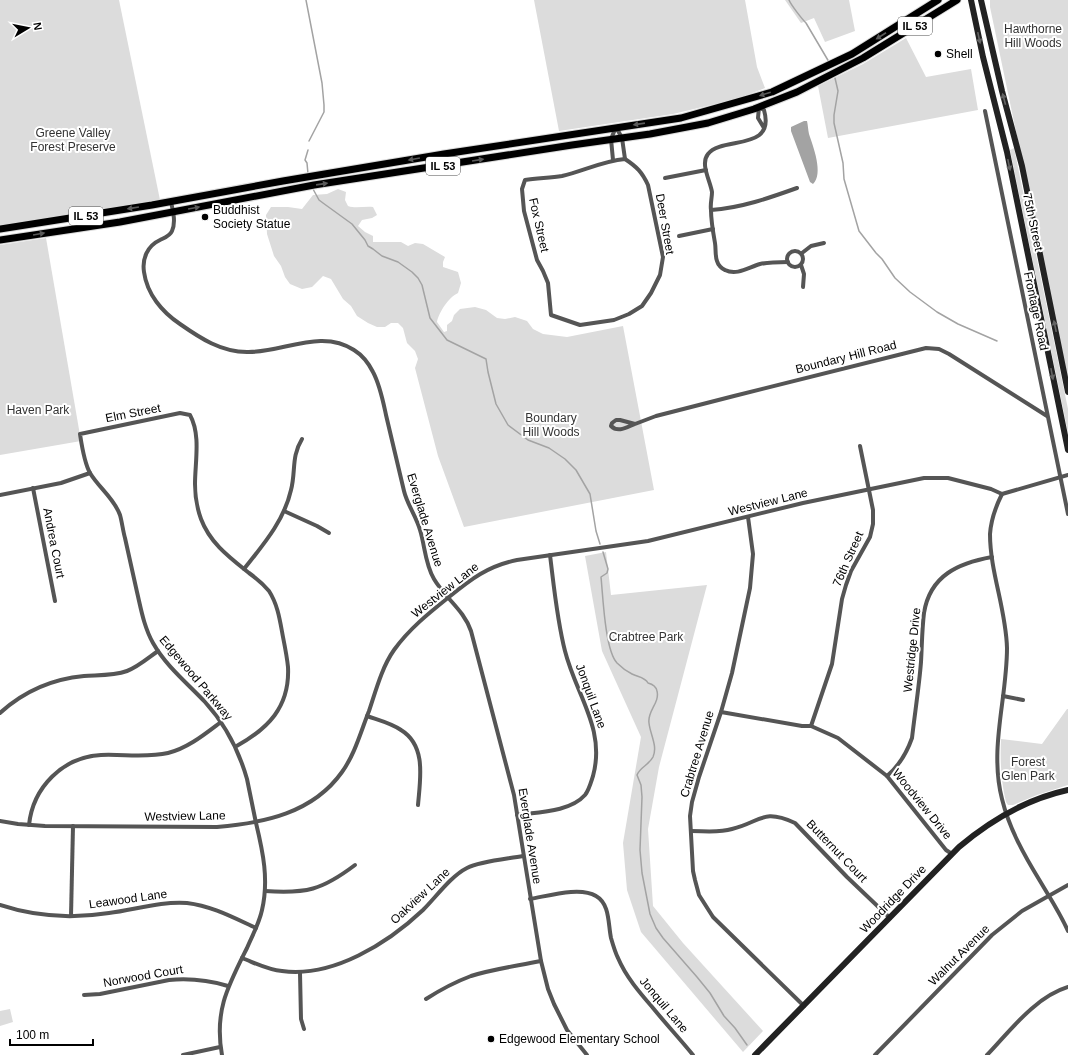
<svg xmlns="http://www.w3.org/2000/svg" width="1068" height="1055" viewBox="0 0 1068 1055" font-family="Helvetica,sans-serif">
<rect width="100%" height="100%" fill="#fff"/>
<g fill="#dcdcdc">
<path d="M0 0H119L160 200 0 228Z"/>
<path d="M534 0H745L757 67 765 88 736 99 673 114 559 131Z"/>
<path d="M785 0H849L855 31 825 42 814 18 801 23Z"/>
<path d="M990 0H1068V380L990 7Z"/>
<path d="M906 38 926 77 971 69 978 110 828 138 818 86 863 64Z"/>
<path d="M1014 148 1068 409V433L1010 150Z"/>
<path d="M338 189 346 192 345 200 348 206C356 209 364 206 373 207L377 215 372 218 362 220 358 226 365 232 373 236V242H401L408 246 415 243 423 244 445 257 443 262V267L458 272 461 283 458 293C449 297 439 312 437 322L444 332 447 331V325L452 321 454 315 460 309 475 307 486 310 497 318 505 319 515 317 527 321 533 329 543 334 567 337 623 326 654 490 464 527 438 456 415 368 418 359 415 351 407 343 403 328 398 323H391L385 327H377L368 323 357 316 351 306 343 299 331 279 323 276 312 287 302 289 290 284 285 277 281 266 274 256 267 234 266 215 271 207H288L302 209 313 195 327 194Z"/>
<path d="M46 238 81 441 0 455V245Z"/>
<path d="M606 552 611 595 707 585 659 767 648 829 653 906 683 943 763 1031 743 1052 641 932 627 890 623 843 641 737 602 651 585 556Z"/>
<path d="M1067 709H1068V785L1037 795 1013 805H1008L1006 802C1001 782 1000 761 1001 739L1042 744Z"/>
<path d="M10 1009 13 1022 0 1026V1011Z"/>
</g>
<path fill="#a3a3a3" d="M804 121H807C808 125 808 130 809 134 813 146 824 174 813 184L810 182 791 131V127Z"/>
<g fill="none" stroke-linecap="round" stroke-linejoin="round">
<g stroke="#a3a3a3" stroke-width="1.5">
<path d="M306 0 322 83 324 105V112L309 141"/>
<path d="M789 0C791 5 802 19 806 23L829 62"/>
<path d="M835 78 838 91 834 115V123L843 163 844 179 859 231 876 253 882 259 895 278 910 292 937 312 958 324 997 341"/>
<path d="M308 150 305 160 307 163 308 174"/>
<path d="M313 189 319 200 323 203 352 224 365 240 368 246 373 249 382 256 398 262 412 272 418 278 422 285 430 318 447 340 486 359 488 372 496 404 508 425 528 440 549 448 565 459 576 470 590 494 596 531 600 544"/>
<path d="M603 552 608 569 607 573 601 577C603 597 605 650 617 663 621 667 628 672 632 674 638 677 645 677 648 683 652 684 656 686 657 691 660 703 647 711 649 723 650 734 658 746 653 757 649 765 640 767 637 775L641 785 642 797 640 850 642 873 650 914 656 928 663 938 697 977 710 993 724 1016 735 1028 747 1045"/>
</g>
<g stroke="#dbdbdb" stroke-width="9">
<g id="primary">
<path d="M0 229 152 205 283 181 444 154 681 118 772 92 852 54 938 0"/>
<path d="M0 240 120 222 314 185 572 145 650 134 708 123 754 109 797 92 863 58 957 0"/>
</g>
</g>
<g stroke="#555" stroke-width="4">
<path d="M985 111 1068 514"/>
<path d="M764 128 758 118 759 107 764 110C776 152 722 136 708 154 700 164 710 180 712 192 712 198 710 204 711 210 711 221 713 232 715 243 716 249 715 256 717 261 718 265 722 269 725 270 737 276 749 267 760 264 769 262 779 262 788 262"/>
<path d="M625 159C637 167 642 172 648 185L663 257 660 275 651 293 642 306 629 314 614 320 580 325 551 315 548 283 543 271 537 260 524 211 522 189 525 180C537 178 550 178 562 176 583 171 603 161 625 159Z"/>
<path d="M613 160 611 139 616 127 622 138 625 159"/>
<path d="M665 178 706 170"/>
<path d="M171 202C173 211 176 222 172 231 170 236 164 238 160 240 147 246 142 259 144 272 147 294 162 312 180 324 200 338 221 352 247 352 282 353 321 328 354 350 362 355 369 364 373 372 380 385 383 401 386 415 392 440 398 466 404 491 407 504 416 516 420 530 425 546 425 564 434 579 445 598 464 610 471 631L514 795 541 961 548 989 554 1004 567 1030 587 1055"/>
<path d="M711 210C741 208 769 198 797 188"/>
<path d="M679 236 713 229"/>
<circle cx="795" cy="259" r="8"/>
<path d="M802 253 811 246 824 243"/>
<path d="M801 265 804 274 803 287"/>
<path d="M635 424C627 427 618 433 611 426L612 423 616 420H620L635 424 656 416 734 396 926 348 939 349 949 354 1047 416"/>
<path d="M33 488 55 601"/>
<path d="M1002 494C996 506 991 520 990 534 990 572 1006 609 1007 648 1007 699 989 748 1002 799 1009 828 1024 855 1040 881 1050 898 1060 913 1068 931"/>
<path d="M0 495 61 483 90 473"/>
<path d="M284 511 317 526 329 533"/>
<path d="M748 517 753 554 750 588 732 673 721 712 699 777 692 802 690 816 693 871 695 880 699 895 713 917 804 1006"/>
<path d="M244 569C263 545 284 521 291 490 296 471 291 457 302 439"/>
<path d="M1003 696 1023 700"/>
<path d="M721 712 802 726H811L838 738 887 776 946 850 952 854"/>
<path d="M0 713C23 692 52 679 84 676 98 675 113 676 127 671 138 667 148 658 158 651"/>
<path d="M367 716C378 720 391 723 401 730 427 746 420 780 418 805"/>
<path d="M811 726 832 664 842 599 846 585 851 571 870 537 873 524V510L860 446"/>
<path d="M887 776C899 766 907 752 912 738 915 712 919 687 921 662 922 645 922 629 924 613 930 575 959 563 992 557"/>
<path d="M517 815C538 812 570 812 585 795 589 790 591 782 593 776 606 729 576 695 565 651 557 620 554 587 550 555"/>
<path d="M0 821 18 824 45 826 217 827C264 823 313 813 342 772 355 754 361 731 369 711 376 690 382 667 394 650 409 629 429 613 449 597 471 579 488 566 517 560L648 541 803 503 924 478H948L991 489 1002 494 1068 475"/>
<path d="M29 825C33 787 63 757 101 755 123 754 147 758 168 753 188 748 205 734 221 722"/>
<path d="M691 831C705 831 719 833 732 829 761 822 762 808 795 823L847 877 890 918"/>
<path d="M265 891C306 894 322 890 355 865"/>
<path d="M530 899C548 896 580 886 596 896 610 904 608 924 611 938 613 945 615 952 618 958 626 977 640 993 653 1008 666 1024 680 1039 693 1055"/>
<path d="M0 905C36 917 71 919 109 913 134 910 161 901 187 903 212 906 234 918 256 928"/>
<path d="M71 916 73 826"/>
<path d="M242 958C255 963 268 970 282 971 333 978 388 943 423 910 436 897 451 876 467 868 481 861 507 859 523 856"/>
<path d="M300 973 301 1019 304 1029"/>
<path d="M84 995 100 994 169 980C190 978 208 980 228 986"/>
<path d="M426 999C440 990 455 982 471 976 493 969 517 966 541 961"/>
<path d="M183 1055 220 1047"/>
<path d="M222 1055C214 1011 228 986 247 948 252 936 259 924 262 910 269 880 263 852 256 823 253 808 250 794 247 779 239 751 225 724 205 702 187 683 166 666 153 643 144 627 141 609 137 592 133 574 129 556 125 538 123 531 122 522 120 515 114 498 99 488 90 473 84 462 82 447 80 434L180 413 190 415C201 435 195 462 195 484 195 496 197 508 201 519 210 543 229 557 249 573 256 578 263 584 269 591 278 605 280 621 283 637 285 647 287 657 288 667 290 707 268 729 235 747"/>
<path d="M875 1055 992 935 1022 911 1068 885"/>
<path d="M987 1055C1010 1031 1035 997 1068 987"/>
</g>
<g stroke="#222" stroke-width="6">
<path d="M971 0 983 57 1007 152 1068 450"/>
<path d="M981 0 1002 91 1022 166 1068 392"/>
<path d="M755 1055 959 847C991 820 1027 799 1068 790"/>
</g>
<use href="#primary" stroke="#000" stroke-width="7"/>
</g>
<defs><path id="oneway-solid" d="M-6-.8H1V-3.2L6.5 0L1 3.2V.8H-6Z"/></defs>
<g fill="#595959">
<use href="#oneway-solid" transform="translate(881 36) rotate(147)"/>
<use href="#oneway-solid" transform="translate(765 94) rotate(163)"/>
<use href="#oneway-solid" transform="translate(639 124) rotate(172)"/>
<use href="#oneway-solid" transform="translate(414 159) rotate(170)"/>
<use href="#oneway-solid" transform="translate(478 160) rotate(-9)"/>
<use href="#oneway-solid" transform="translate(322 184) rotate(-8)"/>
<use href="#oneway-solid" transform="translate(133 208) rotate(171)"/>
<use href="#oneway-solid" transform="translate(194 208) rotate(-10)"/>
<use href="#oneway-solid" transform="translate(39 234) rotate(-10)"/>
</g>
<g fill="#646464">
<use href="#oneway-solid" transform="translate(979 38) rotate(78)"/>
<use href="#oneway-solid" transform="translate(1004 99) rotate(-105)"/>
<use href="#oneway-solid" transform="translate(1009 165) rotate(78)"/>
<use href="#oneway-solid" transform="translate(1055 326) rotate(-102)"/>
<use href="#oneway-solid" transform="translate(1052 374) rotate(79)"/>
</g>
<g fill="#000" stroke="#fff" stroke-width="1.5">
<circle cx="938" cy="54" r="4"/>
<circle cx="205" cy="217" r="4"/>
<circle cx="491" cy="1039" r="4"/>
</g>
<g text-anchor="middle" stroke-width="4" stroke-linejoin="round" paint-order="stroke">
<g fill="#fff" stroke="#4c4c4c" stroke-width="1">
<rect x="898" y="17" width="34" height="18" rx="3"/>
<rect x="426" y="157" width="34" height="18" rx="3"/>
<rect x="69" y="207" width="34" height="18" rx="3"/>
</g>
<g font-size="11" font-weight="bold" fill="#000">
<text x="915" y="30">IL 53</text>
<text x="443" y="170">IL 53</text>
<text x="86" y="220">IL 53</text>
</g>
<g font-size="12" fill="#333" stroke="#fff">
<text x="1033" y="33">Hawthorne<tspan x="1033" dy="14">Hill Woods</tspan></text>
<text x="73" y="137">Greene Valley<tspan x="73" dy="14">Forest Preserve</tspan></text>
<text x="38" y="414">Haven Park</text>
<text x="551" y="422">Boundary<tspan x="551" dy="14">Hill Woods</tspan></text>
<text x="646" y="641">Crabtree Park</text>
<text x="1028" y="766">Forest<tspan x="1028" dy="14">Glen Park</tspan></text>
</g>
<g font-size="12" fill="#000" stroke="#fff" text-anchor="start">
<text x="946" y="58">Shell</text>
<text x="213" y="214">Buddhist<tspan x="213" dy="14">Society Statue</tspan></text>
<text x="499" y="1043">Edgewood Elementary School</text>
</g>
<g font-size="12" fill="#000" stroke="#fff">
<text transform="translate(1033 222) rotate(78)" y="4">75th Street</text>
<text transform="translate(665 224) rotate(80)" y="4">Deer Street</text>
<text transform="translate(539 225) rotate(77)" y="4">Fox Street</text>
<text transform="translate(1036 311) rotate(78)" y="4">Frontage Road</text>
<text transform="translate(846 357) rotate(-14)" y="4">Boundary Hill Road</text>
<text transform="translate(133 413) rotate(-11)" y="4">Elm Street</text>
<text transform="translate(768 502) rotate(-14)" y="4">Westview Lane</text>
<text transform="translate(425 520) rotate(73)" y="4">Everglade Avenue</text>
<text transform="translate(54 543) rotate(79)" y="4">Andrea Court</text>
<text transform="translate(848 559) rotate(-66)" y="4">76th Street</text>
<text transform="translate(445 590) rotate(-38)" y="4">Westview Lane</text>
<text transform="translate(912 650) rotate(-84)" y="4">Westridge Drive</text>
<text transform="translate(196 678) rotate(50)" y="4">Edgewood Parkway</text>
<text transform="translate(591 696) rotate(70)" y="4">Jonquil Lane</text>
<text transform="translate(697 754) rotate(-73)" y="4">Crabtree Avenue</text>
<text transform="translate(922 804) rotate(51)" y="4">Woodview Drive</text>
<text transform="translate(185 816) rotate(-1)" y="4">Westview Lane</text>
<text transform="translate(530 836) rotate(81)" y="4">Everglade Avenue</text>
<text transform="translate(837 851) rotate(46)" y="4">Butternut Court</text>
<text transform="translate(420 896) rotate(-43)" y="4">Oakview Lane</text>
<text transform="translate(128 899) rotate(-8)" y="4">Leawood Lane</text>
<text transform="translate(893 899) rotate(-46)" y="4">Woodridge Drive</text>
<text transform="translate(959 955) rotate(-45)" y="4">Walnut Avenue</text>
<text transform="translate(143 976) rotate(-10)" y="4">Norwood Court</text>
<text transform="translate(664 1005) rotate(50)" y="4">Jonquil Lane</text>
</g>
</g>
<g transform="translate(28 28) rotate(80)" stroke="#ffffff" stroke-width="3" paint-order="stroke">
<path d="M0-3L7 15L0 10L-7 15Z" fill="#000000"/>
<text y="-6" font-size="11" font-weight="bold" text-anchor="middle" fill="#000000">N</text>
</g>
<path d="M10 1039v6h83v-6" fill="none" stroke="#000000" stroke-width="2"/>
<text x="16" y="1039" font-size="12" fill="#000000" stroke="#ffffff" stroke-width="3" paint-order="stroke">100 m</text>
</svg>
